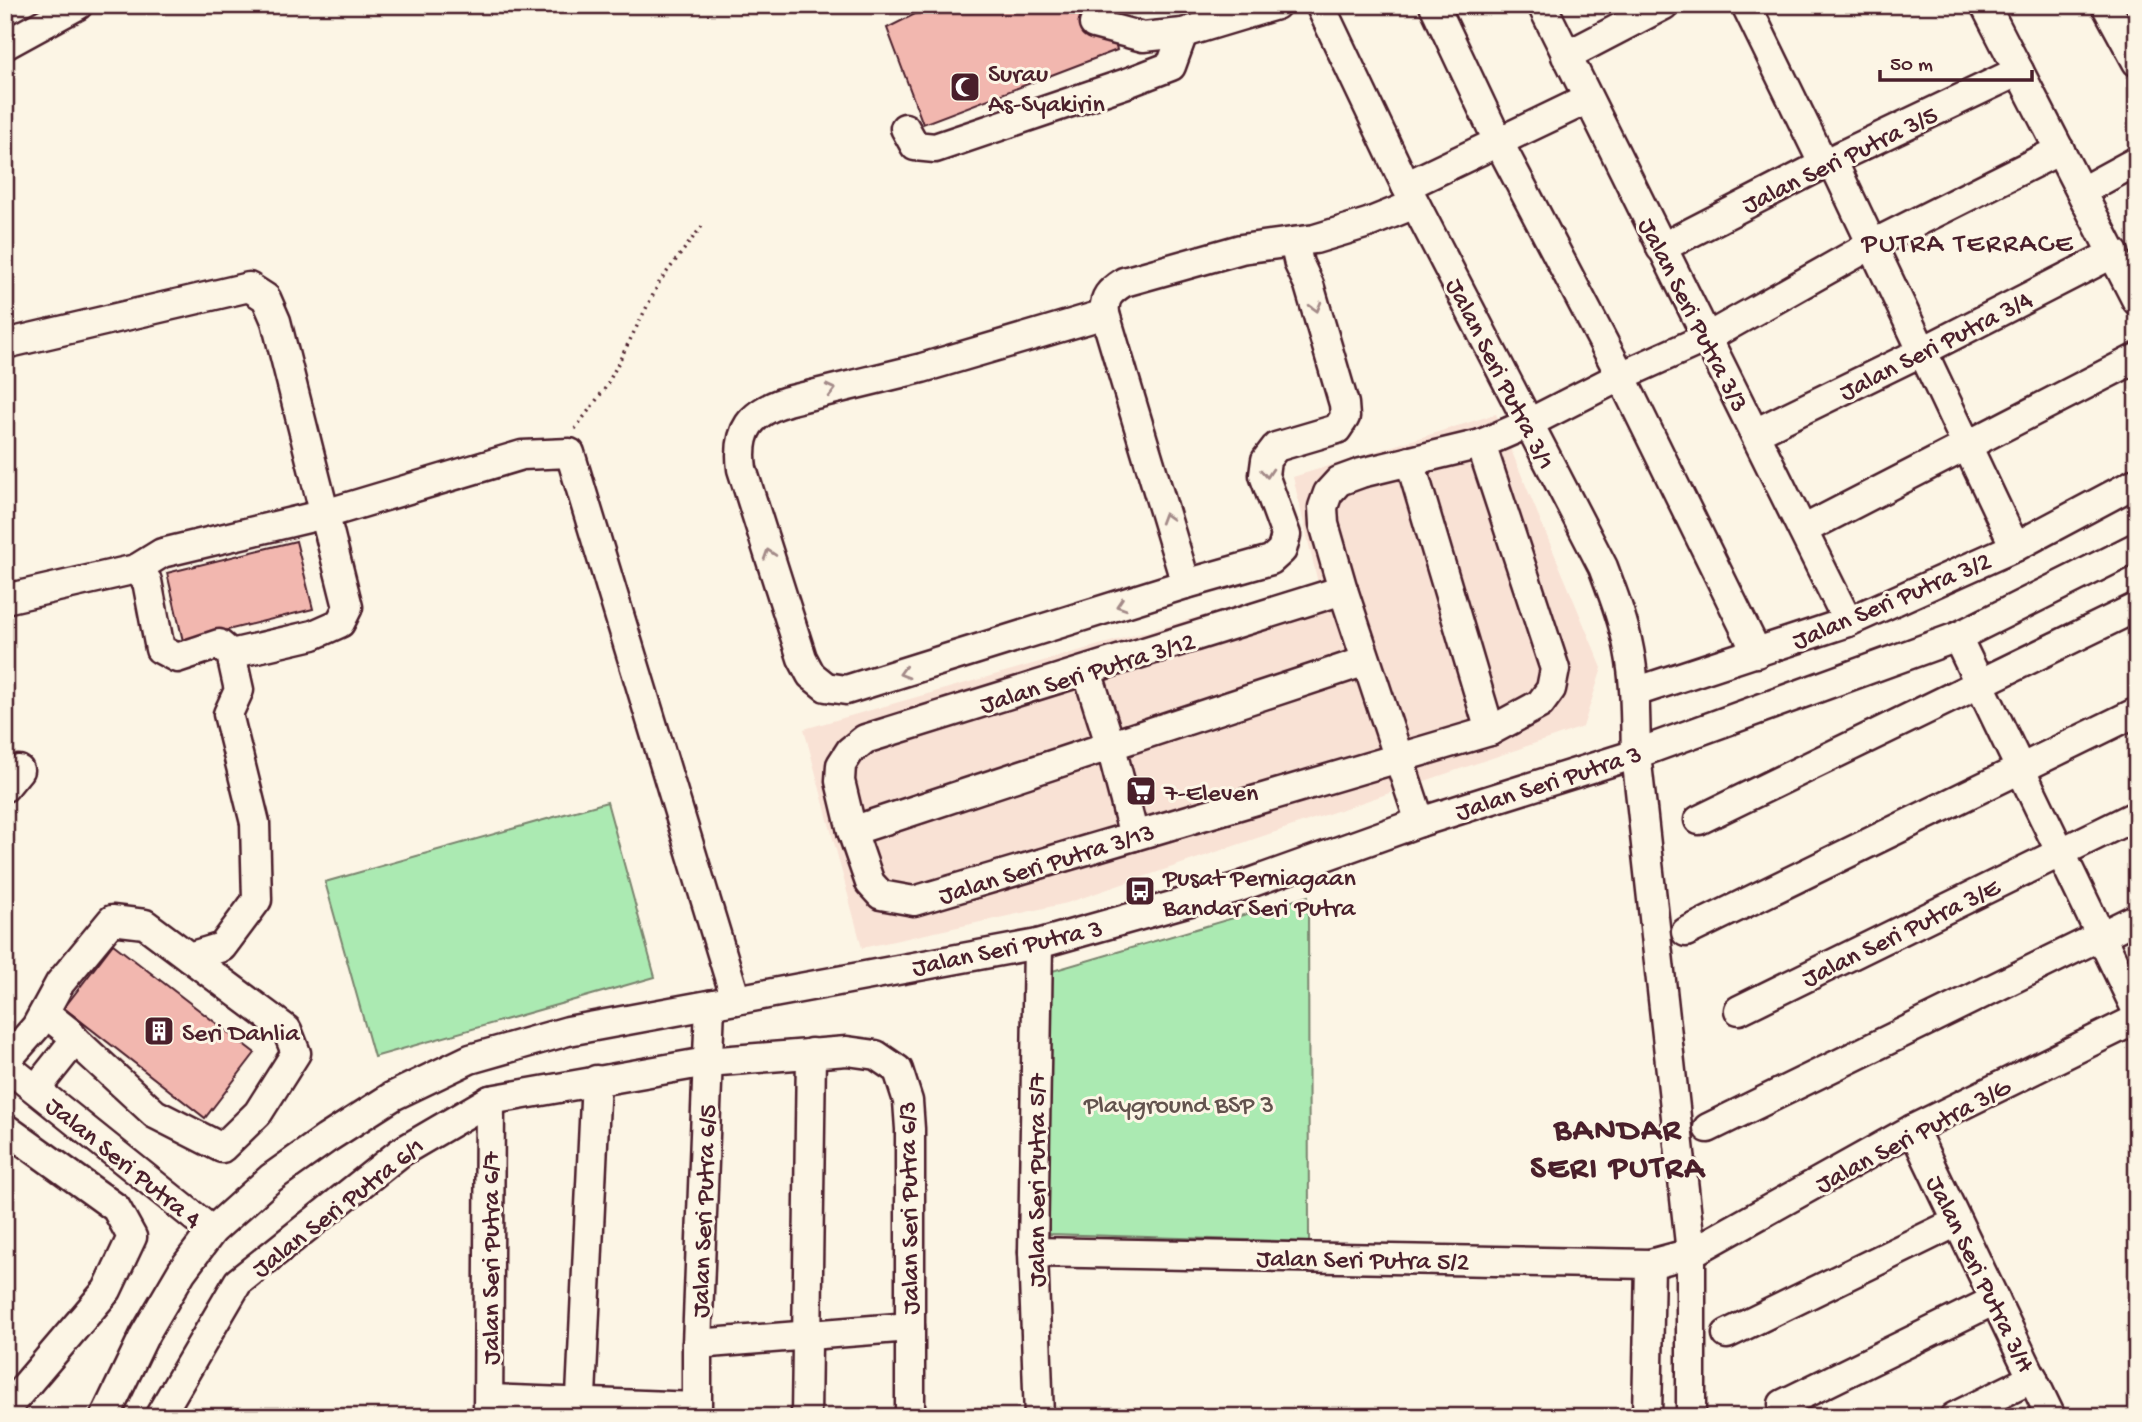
<svg xmlns="http://www.w3.org/2000/svg" width="2142" height="1422" viewBox="0 0 2142 1422" font-family="'Gochi Hand',sans-serif">
<rect width="100%" height="100%" fill="#fcf5e5"/>
<filter id="ink" filterUnits="userSpaceOnUse"><feTurbulence type="fractalNoise" baseFrequency=".0143" numOctaves="2"/><feDisplacementMap in="SourceGraphic" scale="14" xChannelSelector="R" yChannelSelector="G"/><feConvolveMatrix kernelMatrix="1 2 1 2 8 2 1 2 1" color-interpolation-filters="sRGB"/></filter>
<g filter="url(#ink)">
<path fill="#f9e2d5" d="M1496 414 1602 668 1583 727 1067 903 862 948 804 729 1318 583 1293 477Z"/>
<g fill="#abeab2" stroke="#7a846e" stroke-width="2">
<path d="M607 802 655 977 374 1057 325 882Z"/>
<path d="M1308 896 1309 1242 1049 1234V972Z"/>
</g>
<g fill="#f2b7af" stroke="#4a1f2b" stroke-width="2">
<path d="M933 5H1138L1109 13 1117 50 923 124 887 28Z"/>
<path d="M296 541 313 609 183 641 167 573Z"/>
<path d="M113 944 255 1053 205 1118 64 1008Z"/>
</g>
<g fill="none" stroke-linecap="round" stroke-linejoin="round">
<g stroke="#4a1f2b" stroke-width="33">
<g id="minor">
<path d="M1320 5 1406 186 1603 567C1613 594 1624 622 1629 650 1636 685 1635 720 1636 754L1691 1253V1417"/>
<path d="M1434 5 1498 141 1621 376 1757 653"/>
<path d="M1542 5 1848 622"/>
<path d="M1746 5 1824 165"/>
<path d="M1985 5 2137 301"/>
<path d="M2106 5 2137 62"/>
<path d="M1094 24 1143 37 1183 33 1276 5"/>
<path d="M5 45 78 5"/>
<path d="M1566 56 1664 5"/>
<path d="M905 128 915 146 935 148 1127 83 1171 66 1183 33"/>
<path d="M1832 160 2015 547"/>
<path d="M1406 186 1588 99"/>
<path d="M2082 191 2137 161"/>
<path d="M1661 248 1832 160 2019 71"/>
<path d="M1105 314 922 368 787 401C750 413 737 430 742 469L802 658 811 675 826 687 846 690 1186 584 1271 560 1282 550 1286 535 1264 475 1266 460 1276 447 1337 429 1345 417 1344 404 1309 285 1299 264 1294 242"/>
<path d="M5 344 249 287 266 298 276 321 348 607 340 623 313 635 231 654"/>
<path d="M1755 433 1921 352 2114 253"/>
<path d="M1410 461 1490 731"/>
<path d="M1803 530 2137 358"/>
<path d="M136 569 162 553 325 514 522 455 570 453 736 1000"/>
<path d="M1186 584 1105 314C1103 297 1110 291 1124 282L1241 249 1315 239 1368 223 1415 204"/>
<path d="M1343 590 865 739 850 751 841 765 840 781 852 831 870 883 881 895 914 901 1490 731 1540 704 1551 689 1555 669 1481 444"/>
<path d="M5 599 136 569 147 581 160 649 177 658 219 644 231 654 239 690 228 714 255 823 257 900 222 947 189 957 145 924 112 920 60 983 36 1027 5 1062"/>
<path d="M1957 637 2137 1011"/>
<path d="M1087 671 1111 747 1134 836"/>
<path d="M1635 692 1848 622 2015 547 2137 482"/>
<path d="M5 787 19 770"/>
<path d="M1699 820 2137 607"/>
<path d="M1420 822 1343 590 1324 524 1323 507 1328 493 1339 481 1361 473 1481 444 1527 424 1621 376 1708 337 1871 245 2060 150"/>
<path d="M852 831 1366 661"/>
<path d="M1686 932 2137 712"/>
<path d="M1038 944 1033 1252 1039 1417"/>
<path d="M1739 1010 2137 815"/>
<path d="M45 1013 69 1032 75 1040 155 1114 222 1148 258 1113 296 1053 287 1030 189 957"/>
<path d="M5 1065 212 1231"/>
<path d="M36 1089 75 1040"/>
<path d="M5 1128 116 1208 132 1237 107 1290 5 1410"/>
<path d="M1708 1128 2137 918"/>
<path d="M1913 1129 2051 1417"/>
<path d="M1033 1252 1650 1264 1691 1253 1913 1129 2137 1019"/>
<path d="M1727 1334 1957 1222"/>
<path d="M697 1344 910 1327"/>
<path d="M489 1399 696 1407"/>
<path d="M1783 1404 1995 1300"/>
<path d="M105 1417 145 1334 182 1271 212 1231 271 1178 326 1139 393 1096 470 1059 568 1031 1038 944 1236 888 1420 822 1636 754 1957 637 2137 547"/>
<path d="M159 1417 238 1282 401 1152 490 1100 707 1062 847 1051 876 1055 898 1070 908 1101 910 1129V1417"/>
<path d="M488 1417 490 1100"/>
<path d="M580 1417 596 1080"/>
<path d="M697 1417V1344L710 1005"/>
<path d="M806 1417 811 1053"/>
<path d="M1647 1417 1650 1264"/>
<path d="M1954 1417 2033 1378"/>
</g>
</g>
<path stroke="#4a1f2b" stroke-width="3.5" stroke-dasharray="2 5" stroke-linecap="butt" d="M575 429 606 387 660 281 702 226"/>
<use href="#minor" stroke="#fcf5e5" stroke-width="28"/>
</g>
<defs><path id="oneway-chevron" d="M-2-3.5L2.5 0L-2 3.5" fill="none" stroke-width="1.6" stroke-linecap="round" stroke-linejoin="round" transform="scale(1.75)"/></defs>
<g stroke="#a38a88">
<use href="#oneway-chevron" transform="translate(1316 307) rotate(74)"/>
<use href="#oneway-chevron" transform="translate(831 390) rotate(-14)"/>
<use href="#oneway-chevron" transform="translate(1267 473) rotate(86)"/>
<use href="#oneway-chevron" transform="translate(1166 518) rotate(-107)"/>
<use href="#oneway-chevron" transform="translate(769 554) rotate(-108)"/>
<use href="#oneway-chevron" transform="translate(1121 605) rotate(162)"/>
<use href="#oneway-chevron" transform="translate(904 673) rotate(164)"/>
</g>
</g>
<defs>
<g id="mosque-square" transform="scale(1.575)"><rect x="-9" y="-9" width="18" height="18" rx="4" fill="#4a1f2b" stroke="#fcf5e5"/><path d="M3.5-4.9A6 6 0 1 0 3.5 4.9A5 5 0 1 1 3.5-4.9Z" fill="#fff"/></g>
<g id="supermarket-square" transform="scale(1.575)"><rect x="-9" y="-9" width="18" height="18" rx="4" fill="#4a1f2b" stroke="#fcf5e5"/><path d="M-6-5.5h2.5l.6 2H6L4.5 2H-2.5L-4.4-4H-6ZM-1.5 3.2a1.3 1.3 0 1 0 .1 0ZM3 3.2a1.3 1.3 0 1 0 .1 0Z" fill="#fff"/></g>
<g id="bus-square" transform="scale(1.575)"><rect x="-9" y="-9" width="18" height="18" rx="4" fill="#4a1f2b" stroke="#fcf5e5"/><path d="M-5-6H5V4H4V6H2V4H-2V6H-4V4H-5ZM-3.5-4V0h7V-4ZM-3.5 1.2v1.5H-2V1.2ZM2 1.2v1.5H3.5V1.2Z" fill="#fff"/></g>
<g id="building-square" transform="scale(1.575)"><rect x="-9" y="-9" width="18" height="18" rx="4" fill="#4a1f2b" stroke="#fcf5e5"/><path d="M-4-6H4V6H1V3H-1V6H-4ZM-2.5-4.3h1.7v1.8h-1.7ZM.8-4.3h1.7v1.8H.8ZM-2.5-1h1.7V.8h-1.7ZM.8-1h1.7V.8H.8Z" fill="#fff"/></g>
</defs>
<g fill-rule="evenodd">
<use href="#mosque-square" x="965" y="87"/>
<use href="#supermarket-square" x="1141" y="791"/>
<use href="#bus-square" x="1140" y="891"/>
<use href="#building-square" x="159" y="1031"/>
</g>
<g text-anchor="middle" stroke-width="6" stroke-linejoin="round" paint-order="stroke">
<g font-size="26" fill="#4a1f2b" stroke="#fcf5e5" text-anchor="start">
<text x="988" y="81">Surau<tspan x="988" dy="30">As-Syakirin</tspan></text>
<text x="1164" y="800">7-Eleven</text>
<text x="1163" y="885">Pusat Perniagaan<tspan x="1163" dy="30">Bandar Seri Putra</tspan></text>
<text x="182" y="1040">Seri Dahlia</text>
</g>
<g font-size="26" fill="#4a1f2b" stroke="#fcf5e5">
<text transform="translate(1839 158) rotate(-26)" y="9">Jalan Seri Putra 3/5</text>
<text transform="translate(1695 314) rotate(63)" y="9">Jalan Seri Putra 3/3</text>
<text transform="translate(1935 344) rotate(-27)" y="9">Jalan Seri Putra 3/4</text>
<text transform="translate(1502 373) rotate(63)" y="9">Jalan Seri Putra 3/1</text>
<text transform="translate(1891 599) rotate(-23)" y="9">Jalan Seri Putra 3/2</text>
<text transform="translate(1087 671) rotate(-17)" y="9">Jalan Seri Putra 3/12</text>
<text transform="translate(1548 781) rotate(-18)" y="9">Jalan Seri Putra 3</text>
<text transform="translate(1046 862) rotate(-17)" y="9">Jalan Seri Putra 3/13</text>
<text transform="translate(1900 931) rotate(-26)" y="9">Jalan Seri Putra 3/E</text>
<text transform="translate(1007 946) rotate(-12)" y="9">Jalan Seri Putra 3</text>
<text transform="translate(1912 1134) rotate(-28)" y="9">Jalan Seri Putra 3/G</text>
<text transform="translate(125 1161) rotate(39)" y="9">Jalan Seri Putra 4</text>
<text transform="translate(1035 1180) rotate(-90)" y="9">Jalan Seri Putra 5/7</text>
<text transform="translate(337 1206) rotate(-38)" y="9">Jalan Seri Putra 6/1</text>
<text transform="translate(907 1208) rotate(-91)" y="9">Jalan Seri Putra 6/3</text>
<text transform="translate(702 1211) rotate(-88)" y="9">Jalan Seri Putra 6/5</text>
<text transform="translate(489 1258) rotate(-90)" y="9">Jalan Seri Putra 6/7</text>
<text transform="translate(1363 1258) rotate(1)" y="9">Jalan Seri Putra 5/2</text>
<text transform="translate(1982 1273) rotate(64)" y="9">Jalan Seri Putra 3/H</text>
</g>
<g font-size="26" fill="#62524d" stroke="#fcf5e5">
<text x="1179" y="1112">Playground BSP 3</text>
</g>
<g font-size="28" letter-spacing="2" fill="#4a1f2b" stroke="#fcf5e5">
<text x="1968" y="251">PUTRA TERRACE</text>
</g>
<g font-size="33" font-weight="bold" letter-spacing="2" fill="#4a1f2b" stroke="#fcf5e5">
<text x="1618" y="1138">BANDAR<tspan x="1618" dy="38">SERI PUTRA</tspan></text>
</g>
</g>
<rect width="2142" height="1422" fill="none" stroke="#fcf5e5" stroke-width="28"/>
<rect x="14" y="14" width="2114" height="1394" fill="none" stroke="#4a1f2b" stroke-width="2.5" filter="url(#ink)"/>
<path d="M1880 70v10h152v-10" fill="none" stroke="#4a1f2b" stroke-width="3.5"/>
<text x="1890" y="70" font-size="21" fill="#4a1f2b" stroke="#fcf5e5" stroke-width="5" paint-order="stroke">50 m</text>
</svg>
